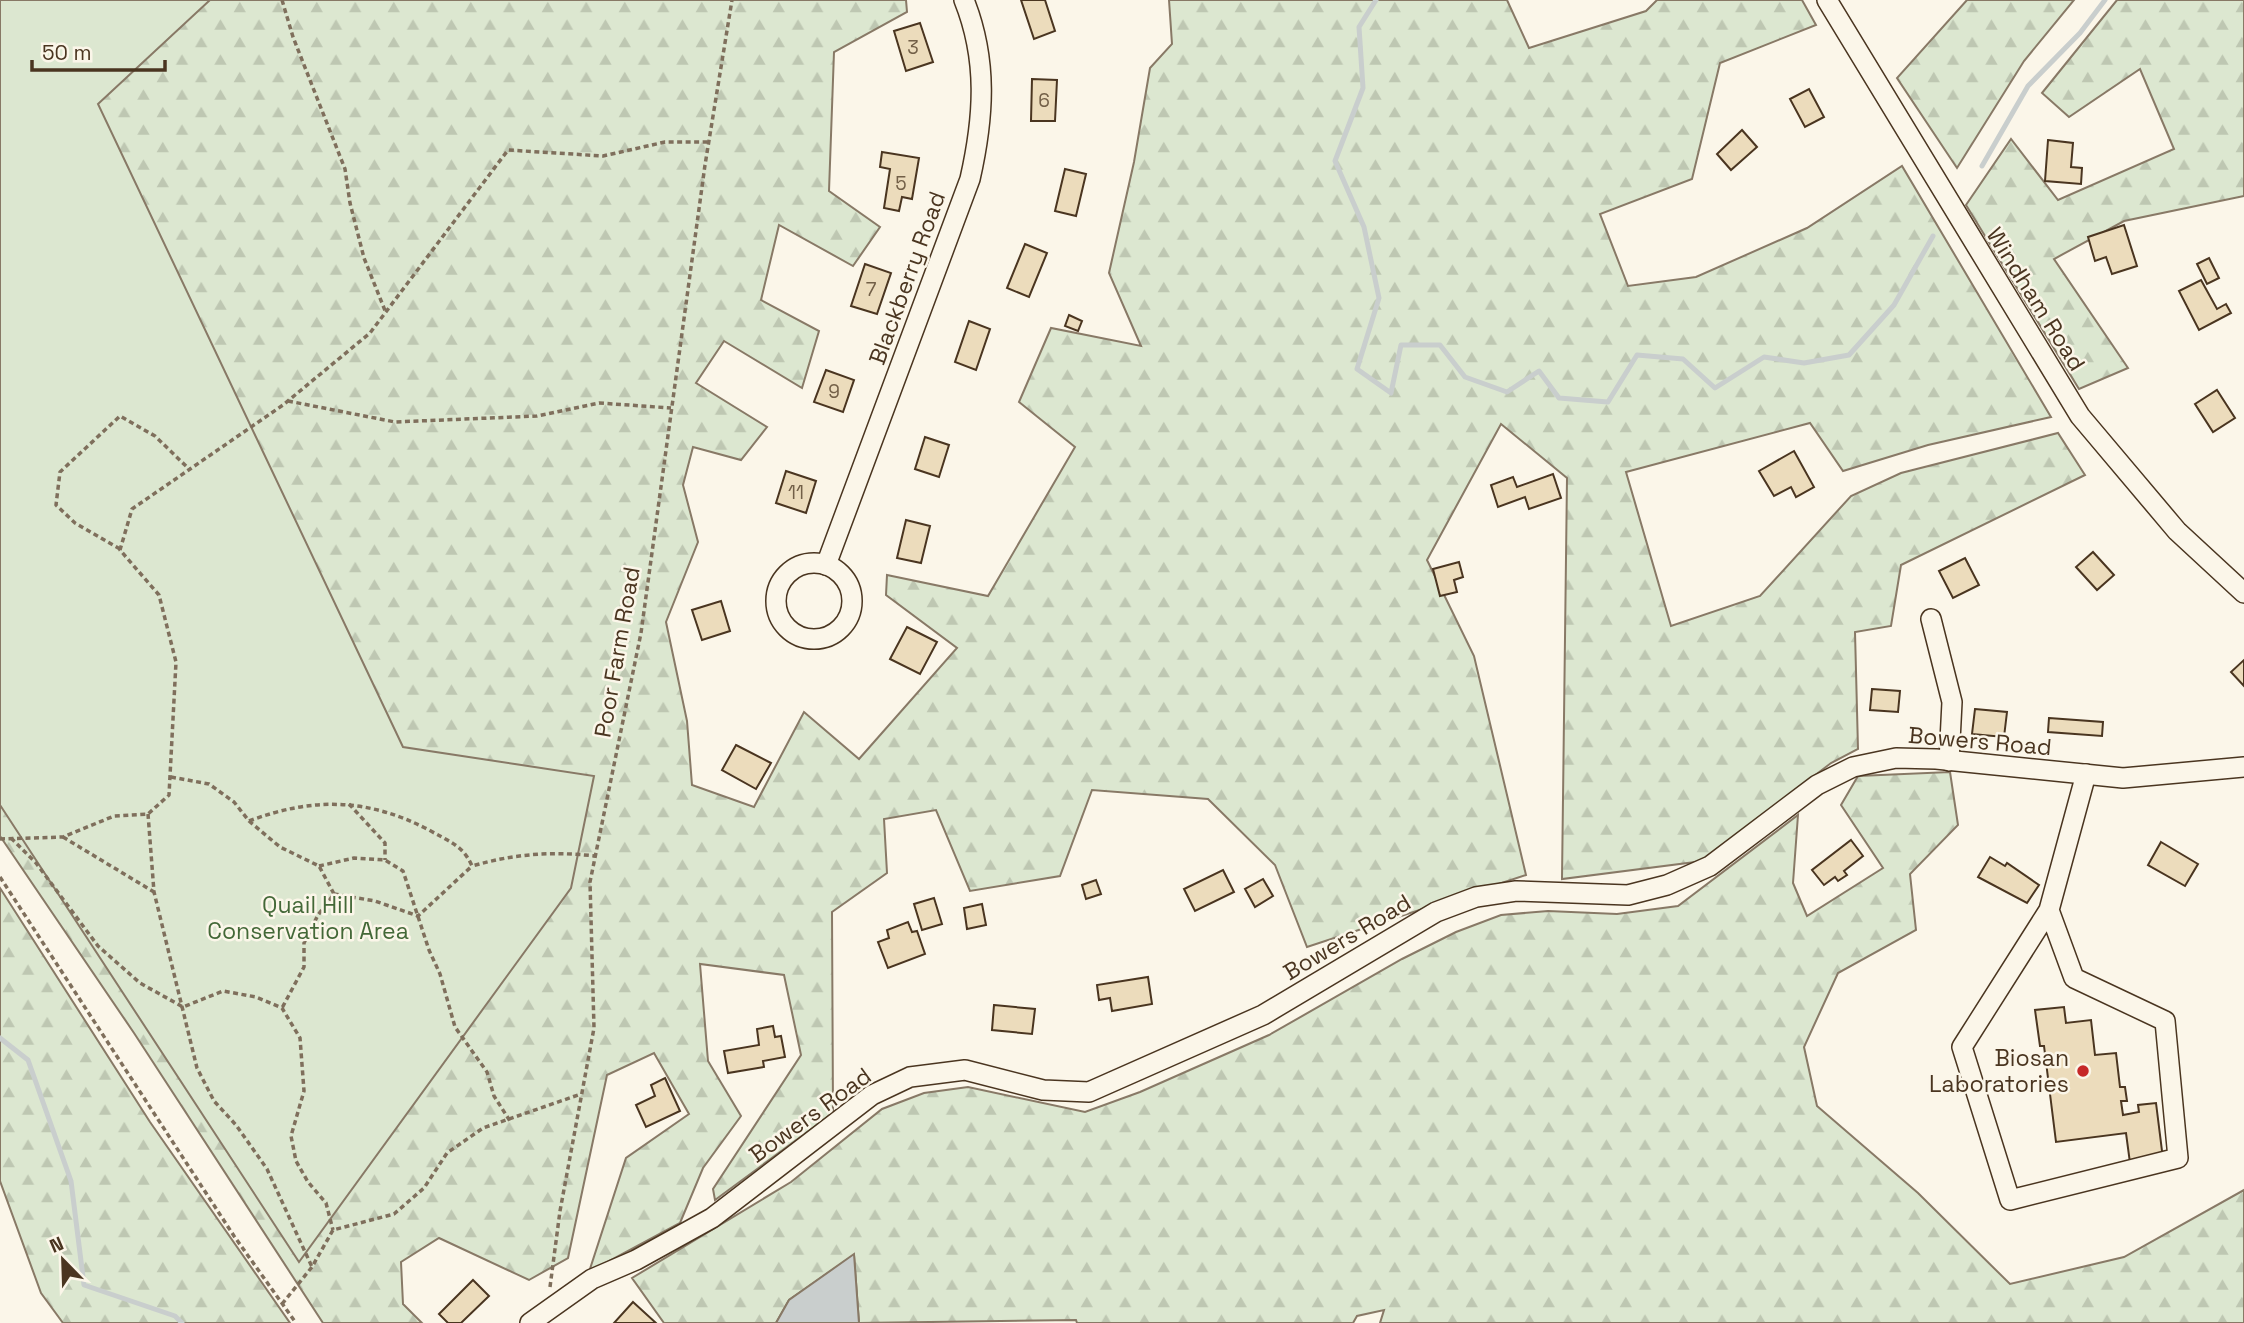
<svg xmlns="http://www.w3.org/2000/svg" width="2244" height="1323" viewBox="0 0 2244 1323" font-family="'Space Grotesk',sans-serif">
<defs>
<pattern id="forest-firs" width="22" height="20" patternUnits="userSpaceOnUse" patternTransform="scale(1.75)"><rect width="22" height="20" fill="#dce7d0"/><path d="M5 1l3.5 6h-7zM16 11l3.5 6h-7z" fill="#bec7b2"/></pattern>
</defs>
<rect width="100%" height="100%" fill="#fbf6e9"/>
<g fill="url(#forest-firs)" stroke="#887966" stroke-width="2">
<path d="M71 0H906L907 12 834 52 829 191 880 227 853 266 779 225 761 300 819 331 802 388 724 341 696 383 767 427 741 460 693 447 683 485 698 542 666 622 687 721 692 785 754 807 804 712 859 759 957 648 886 595 887 575 988 596 1075 447 1019 402 1051 328 1141 346 1109 273 1134 162 1150 68 1172 44 1169 0H1507L1529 48 1646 11 1657 0H1802L1816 25 1720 63 1692 179 1600 214 1628 286 1696 277 1807 228 1902 166 2051 417 1928 445 1843 471 1810 423 1626 472 1671 626 1760 596 1851 496 1901 473 2058 433 2085 475 1901 565 1891 626 1855 632 1858 749 1831 763 1703 861 1562 879 1567 478 1501 424 1427 560 1474 656 1526 875 1307 947 1275 865 1208 799 1092 790 1060 876 970 891 936 810 884 819 887 873 832 912 833 1113 715 1200 713 1189 801 1055 784 975 700 964 708 1061 741 1116 703 1168 680 1223 589 1272 626 1158 689 1114 654 1053 607 1075 568 1258 529 1280 439 1238 401 1262 403 1304 422 1323H323L134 1033 0 836V164Z"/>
<path d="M1967 0H2074L2024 61 1957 168 1897 78Z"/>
<path d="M2117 0H2244V196L2124 221 2054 259 2128 368 2079 389 1966 205 2011 139 2058 200 2174 149 2140 69 2069 117 2042 93Z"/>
<path d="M1950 772 1958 825 1910 874 1916 930 1838 973 1804 1047 1817 1106 1918 1193 2010 1284 2124 1257 2244 1190V1323H1380L1384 1310 1357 1316 1353 1323H1077L1076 1320 859 1323 854 1255 789 1300 776 1323H664L632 1278 791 1182 882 1109 924 1093 968 1087 1085 1112 1140 1092 1269 1035 1402 959 1456 932 1501 915 1548 911 1617 914 1678 906 1798 815 1793 883 1807 916 1883 868 1841 805 1858 776Z"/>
<path d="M0 888 150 1122 290 1323H63L41 1293 0 1181Z"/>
</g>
<path fill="#dce7d0" stroke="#887966" stroke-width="2" d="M0 0H210L98 104 403 747 594 776 571 888 299 1262 0 805Z"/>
<path fill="#c9cecd" stroke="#887966" stroke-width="2" d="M854 1254 859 1323H776L789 1300Z"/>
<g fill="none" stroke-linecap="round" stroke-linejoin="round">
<g stroke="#c9cecd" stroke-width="5">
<path d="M1376 0 1359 27 1363 88 1335 161 1364 227 1379 298 1357 369 1391 393 1401 345H1440L1465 377 1507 392 1539 371 1559 398 1608 402 1637 355 1683 359 1715 388 1764 357 1804 363 1849 355 1894 305 1933 236"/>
<path d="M1982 166 2028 86 2080 33 2105 0"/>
<path d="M0 1038 28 1060 71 1181 84 1285 175 1316 182 1323"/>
</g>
</g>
<g fill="#ecdcbc" stroke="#4a3520" stroke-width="2">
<path d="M1021 0H1045L1055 31 1034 39Z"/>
<path d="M920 23 933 62 906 71 894 31Z"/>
<path d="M1032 79 1057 80 1055 121H1031Z"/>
<path d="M1809 89 1824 117 1805 127 1790 99Z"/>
<path d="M1742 130 1757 147 1731 170 1717 154Z"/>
<path d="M2048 140 2073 143 2071 167 2082 168 2081 184 2045 181Z"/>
<path d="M882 152 919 158 912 199 902 197 899 211 884 208 890 169 880 167Z"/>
<path d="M1065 169 1086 174 1076 216 1055 211Z"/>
<path d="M2124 225 2137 266 2112 274 2106 257 2095 261 2088 237Z"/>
<path d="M1025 244 1047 253 1029 297 1007 288Z"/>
<path d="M2209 258 2219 278 2207 284 2197 264Z"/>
<path d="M865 264 891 273 877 314 851 306Z"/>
<path d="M2201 280 2217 309 2226 304 2231 313 2199 330 2179 291Z"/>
<path d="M1069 315 1082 321 1078 331 1065 326Z"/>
<path d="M969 321 990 329 976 370 955 362Z"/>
<path d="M826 370 854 380 843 412 814 402Z"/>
<path d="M2217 390 2235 418 2213 432 2195 404Z"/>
<path d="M925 437 949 445 939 477 915 469Z"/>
<path d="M1794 451 1814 487 1796 497 1791 487 1774 496 1759 471Z"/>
<path d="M786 471 816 481 806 513 776 503Z"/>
<path d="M1553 474 1561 498 1529 509 1525 497 1498 507 1491 485 1513 477 1517 487Z"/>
<path d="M906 520 930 526 921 563 897 558Z"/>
<path d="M2093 552 2114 575 2097 590 2076 567Z"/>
<path d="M1965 558 1979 585 1953 598 1939 571Z"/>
<path d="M1459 562 1463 577 1454 580 1457 592 1440 596 1433 569Z"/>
<path d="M721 601 730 631 702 640 692 610Z"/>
<path d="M907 627 937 642 920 674 890 659Z"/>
<path d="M2244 660V686L2231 672Z"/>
<path d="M1872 689 1900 691 1898 712 1870 710Z"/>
<path d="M1975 709 2007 712 2004 737 1972 734Z"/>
<path d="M2049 718 2103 722 2102 736 2048 732Z"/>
<path d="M736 745 771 763 756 789 722 770Z"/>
<path d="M1851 840 1863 856 1844 871 1847 875 1838 881 1835 877 1824 885 1812 870Z"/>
<path d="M2161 842 2198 864 2185 886 2148 865Z"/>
<path d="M1990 857 2005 866 2007 863 2039 885 2027 903 1978 877Z"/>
<path d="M1223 870 1234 892 1195 911 1184 889Z"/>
<path d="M1263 879 1273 896 1255 907 1245 889Z"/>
<path d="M1096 880 1101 894 1086 899 1082 885Z"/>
<path d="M934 898 942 924 922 930 914 904Z"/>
<path d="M982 904 986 925 967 929 964 908Z"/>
<path d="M908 922 912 932 917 931 925 954 888 968 878 942 889 938 887 930Z"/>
<path d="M1148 977 1152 1004 1112 1011 1110 998 1099 1000 1097 985Z"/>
<path d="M994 1005 1035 1009 1032 1034 992 1030Z"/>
<path d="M2064 1007 2066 1023 2091 1020 2095 1055 2116 1053 2120 1087H2125L2127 1101H2121L2123 1115 2139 1112 2138 1105 2156 1103 2163 1159 2130 1163 2126 1133 2056 1142 2044 1046H2040L2035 1010Z"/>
<path d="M773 1026 775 1037 781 1036 785 1057 763 1061 764 1067 728 1073 724 1051 759 1045 757 1029Z"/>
<path d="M665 1078 680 1111 646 1127 636 1105 655 1096 651 1085Z"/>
<path d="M473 1280 489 1296 461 1323H448L439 1314Z"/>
<path d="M633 1302 656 1323H614Z"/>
</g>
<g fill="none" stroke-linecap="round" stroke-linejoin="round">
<g stroke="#4a3520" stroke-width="22">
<g id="minor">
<path d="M1827 0 2080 416 2177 531 2244 593"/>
<circle cx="814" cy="601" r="38"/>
<path d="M826 565 970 179C984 117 988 60 964 0"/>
<path d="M1931 619 1952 702 1949 761"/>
<path d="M2049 910 1962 1047 2010 1200 2178 1158 2165 1021 2074 978 2049 910 2086 774"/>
<path d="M530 1323 592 1279 636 1260 712 1218 872 1095 910 1077 965 1070 1043 1090 1089 1092 1263 1015 1436 912 1476 897 1516 891 1628 895 1667 885 1710 866 1817 785 1853 767 1896 758 1936 759 2123 778 2244 767"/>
</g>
</g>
<g stroke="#7f6f5c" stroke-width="3.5" stroke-dasharray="5 3.5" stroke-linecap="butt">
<path d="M282 0 293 37 345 169 350 203 364 258 386 313"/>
<path d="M288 401 395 422 537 416 599 403 671 408"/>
<path d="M120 549 75 523 56 505 60 472 120 416 155 436 189 469"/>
<path d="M171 777 209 784 234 802 249 821 280 847 319 866 334 894 318 915 304 943V967L282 1008"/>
<path d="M349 804 385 843V860"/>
<path d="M148 814 154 892 197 1068 214 1101 236 1125 267 1169 312 1267"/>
<path d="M249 821C313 797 368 798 429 830 448 841 463 845 472 866 514 854 551 851 595 856"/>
<path d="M63 837 154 892"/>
<path d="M11 838 36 863 98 946 140 983 183 1007 223 991 256 997 282 1008 300 1038 304 1091 291 1136 296 1161 308 1182 326 1203 333 1230"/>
<path d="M0 839 63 837 114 816 148 814 169 795 176 662 159 595 120 550 132 509 283 405 370 333 508 150 603 156 665 142H708"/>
<path d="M319 866 354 858 385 860 403 871 429 950 440 974 455 1027 487 1072 494 1096 510 1121"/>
<path d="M0 877 234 1236 296 1323"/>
<path d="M334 894 375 901 418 916 472 866"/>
<path d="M550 1287 560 1211 594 1028 590 882 641 633 705 165 732 0"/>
<path d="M282 1304 312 1267 333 1230 394 1214 424 1188 447 1153 483 1128 581 1094"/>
</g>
<use href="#minor" stroke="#fbf6e9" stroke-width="19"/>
</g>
<circle fill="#c62828" stroke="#fbf6e9" stroke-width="2.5" cx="2083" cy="1071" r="7"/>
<g text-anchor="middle" stroke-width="5" stroke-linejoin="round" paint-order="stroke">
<g font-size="19" fill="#725f47">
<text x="913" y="54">3</text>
<text x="1044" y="107">6</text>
<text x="901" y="190">5</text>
<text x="871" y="296">7</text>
<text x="834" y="398">9</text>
<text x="796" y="499">11</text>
</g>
<g font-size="23" fill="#4a3520" stroke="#fbf6e9">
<text transform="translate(907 278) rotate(-70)" y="8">Blackberry Road</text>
<text transform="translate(2036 299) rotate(58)" y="8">Windham Road</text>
<text transform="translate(617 652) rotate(-80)" y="8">Poor Farm Road</text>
<text transform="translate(1980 741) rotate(5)" y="8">Bowers Road</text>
<text transform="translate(1347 937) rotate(-31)" y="8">Bowers Road</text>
<text transform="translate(810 1115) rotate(-36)" y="8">Bowers Road</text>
</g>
<g font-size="23" fill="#436837" stroke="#fbf6e9">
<text x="308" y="913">Quail Hill<tspan x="308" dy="26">Conservation Area</tspan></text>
</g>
<g font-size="23" fill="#4a3520" stroke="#fbf6e9" text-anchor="end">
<text x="2069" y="1066">Biosan<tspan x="2069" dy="26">Laboratories</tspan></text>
</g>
</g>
<g transform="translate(63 1260) rotate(337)" stroke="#fbf6e9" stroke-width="5" paint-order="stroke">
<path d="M0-5L12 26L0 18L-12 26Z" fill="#4a3520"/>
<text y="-10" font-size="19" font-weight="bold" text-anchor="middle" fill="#4a3520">N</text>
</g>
<path d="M32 60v10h133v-10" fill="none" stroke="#4a3520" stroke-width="3.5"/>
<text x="42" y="60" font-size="21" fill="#4a3520" stroke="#fbf6e9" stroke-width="5" paint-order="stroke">50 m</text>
</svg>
